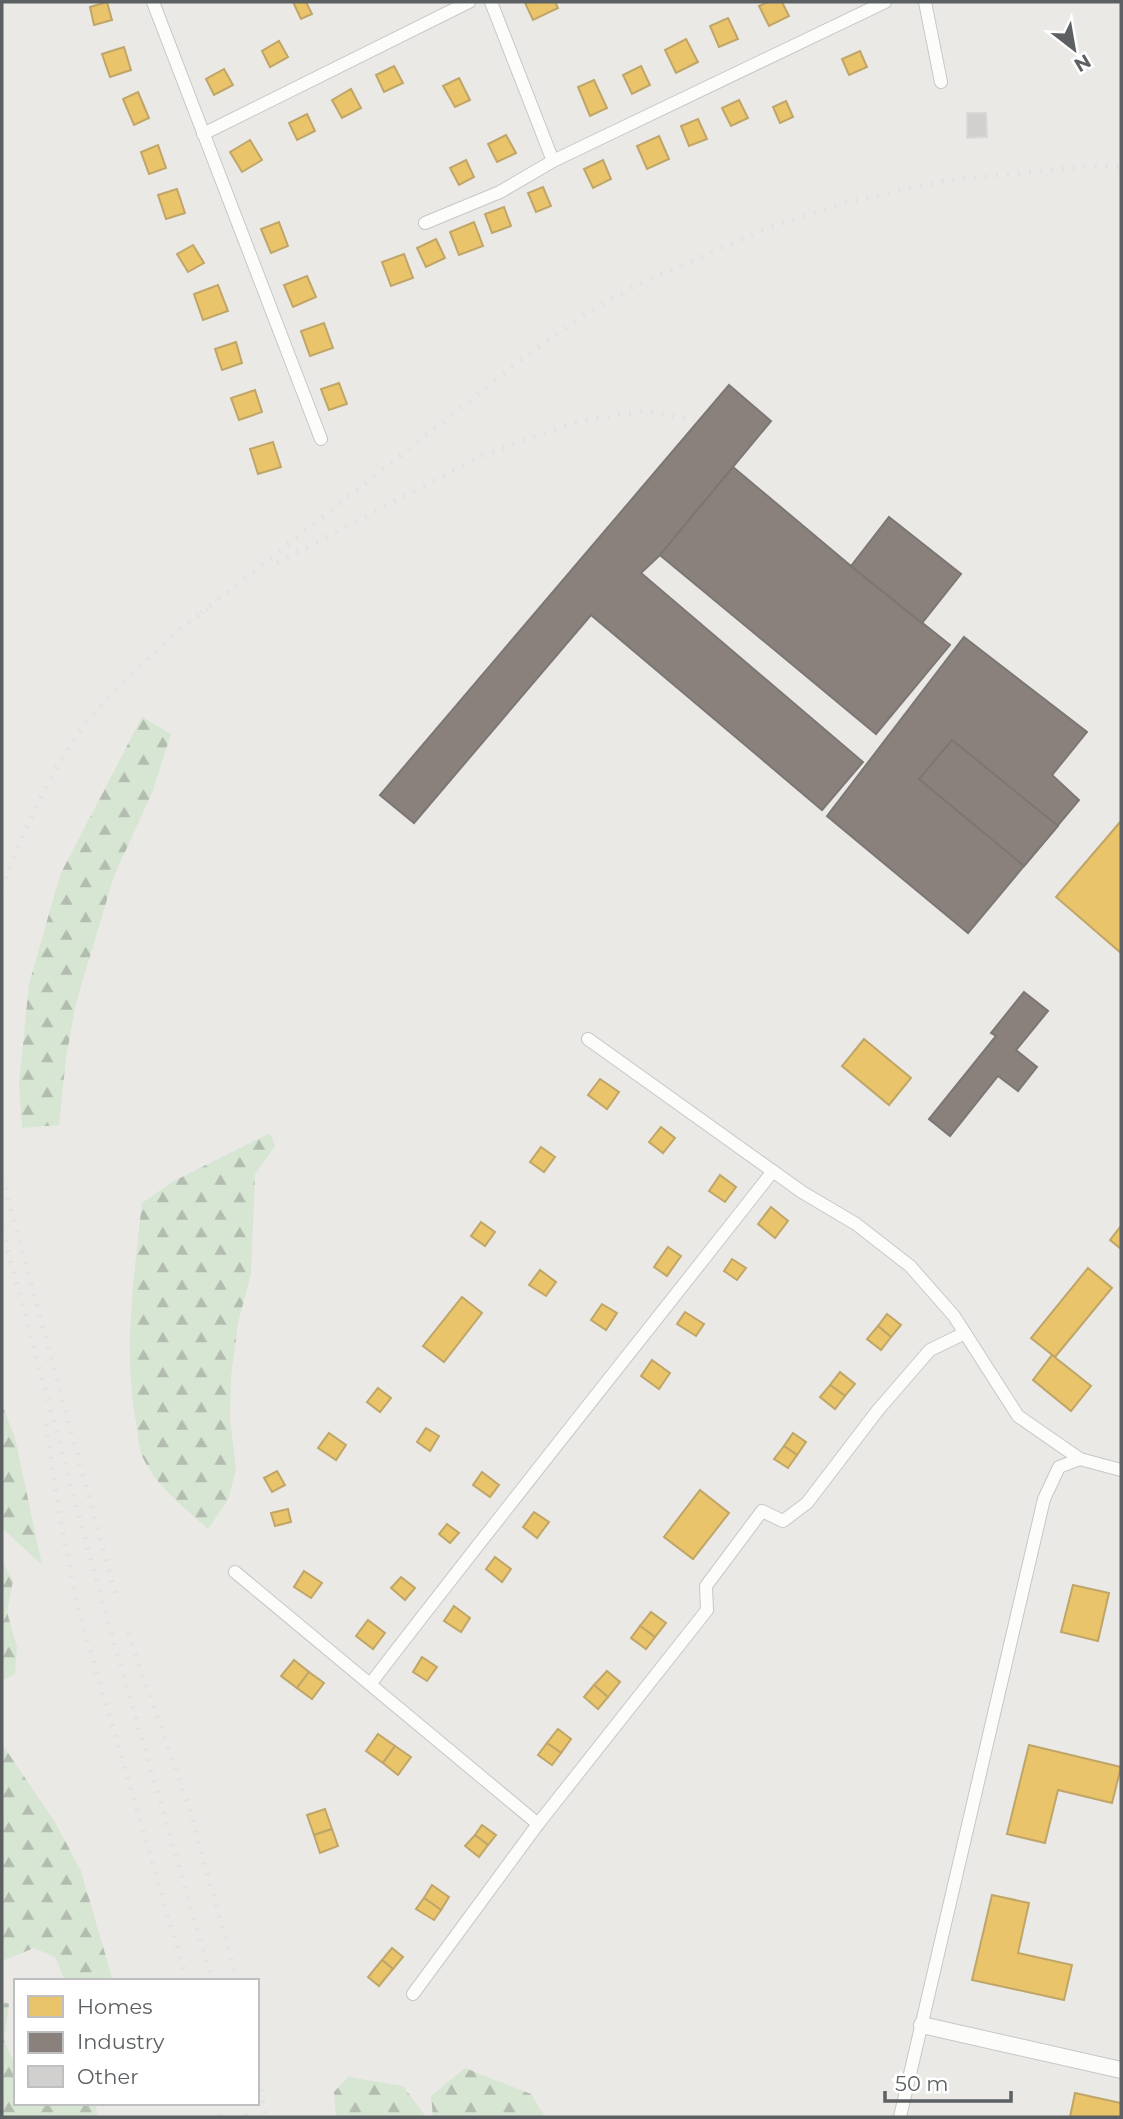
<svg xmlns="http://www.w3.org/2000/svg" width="1123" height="2119" viewBox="0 0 1123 2119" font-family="Montserrat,sans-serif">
<defs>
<pattern id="forest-firs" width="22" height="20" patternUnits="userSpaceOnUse" patternTransform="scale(1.75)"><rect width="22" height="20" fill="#d7e5d3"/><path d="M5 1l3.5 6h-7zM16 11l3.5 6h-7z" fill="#b2bdaf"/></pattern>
</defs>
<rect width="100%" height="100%" fill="#ebe9e6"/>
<g fill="url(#forest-firs)">
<path d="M142 717 171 734 152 793 114 876 76 1003 66 1058 59 1125 22 1128 19 1084 29 984 60 875Z"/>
<path d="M270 1133 275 1146 255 1174 251 1274 238 1323 231 1377 230 1418 236 1470 228 1500 208 1529C184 1507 158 1488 143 1458 139 1449 138 1437 137 1427 122 1353 134 1277 142 1203L172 1182Z"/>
<path d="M2 1404 15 1438 42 1565 2 1528Z"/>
<path d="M2 1560 13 1581 7 1612 17 1647 15 1674 2 1681Z"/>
<path d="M2 1744 55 1822 81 1871 113 1981H65L55 1957 34 1948 2 1961Z"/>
<path d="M2 2001 9 2004 4 2040 16 2067V2103H95L98 2117H2Z"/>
<path d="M465 2068 531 2094 545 2117H433L431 2096Z"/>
<path d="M348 2077 403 2086 426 2117H336L334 2092Z"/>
</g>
<g fill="#e9c46a" stroke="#bfa668" stroke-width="2">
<path d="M107 2 112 20 94 25 90 7Z"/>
<path d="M293 2H306L312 14 301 19Z"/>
<path d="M529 2H555L558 8 533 20 525 3Z"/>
<path d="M768 2H782L789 16 769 26 759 6Z"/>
<path d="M728 18 738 39 719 47 710 26Z"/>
<path d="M686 39 698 62 676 73 665 50Z"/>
<path d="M279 41 288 57 270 67 262 51Z"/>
<path d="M124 47 131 70 110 77 102 54Z"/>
<path d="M860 51 867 67 849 75 842 59Z"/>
<path d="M394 66 403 83 384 92 376 75Z"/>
<path d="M641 66 650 85 632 94 623 75Z"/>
<path d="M224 69 233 85 214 95 206 79Z"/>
<path d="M459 78 470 100 455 107 443 86Z"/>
<path d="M594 80 607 108 590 116 578 87Z"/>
<path d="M351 89 361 108 342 118 332 100Z"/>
<path d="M138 92 149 118 134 125 123 99Z"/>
<path d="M739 100 748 118 731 126 722 108Z"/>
<path d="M786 101 793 117 780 123 773 107Z"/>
<path d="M307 114 315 131 297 140 289 123Z"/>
<path d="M698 119 707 139 689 146 681 126Z"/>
<path d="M506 135 516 153 497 162 488 144Z"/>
<path d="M659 136 669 159 647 169 637 146Z"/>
<path d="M250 140 262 160 242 172 230 152Z"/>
<path d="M158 145 166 168 149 174 141 152Z"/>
<path d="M466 160 474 177 459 185 450 168Z"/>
<path d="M603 160 611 179 593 188 584 169Z"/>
<path d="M543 187 551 206 536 212 528 193Z"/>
<path d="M177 189 185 213 166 219 158 195Z"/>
<path d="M504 207 511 226 492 233 485 214Z"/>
<path d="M279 222 288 246 271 253 261 229Z"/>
<path d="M474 222 483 246 459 255 450 232Z"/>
<path d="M436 239 445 258 426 267 417 248Z"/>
<path d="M193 245 204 263 188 272 177 254Z"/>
<path d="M404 254 413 278 391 286 382 262Z"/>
<path d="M307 276 316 297 293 307 284 285Z"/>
<path d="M218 285 228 311 203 320 194 294Z"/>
<path d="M324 323 333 348 310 356 301 331Z"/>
<path d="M236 342 242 363 222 370 215 349Z"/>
<path d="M339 383 347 404 329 410 321 389Z"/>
<path d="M255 390 262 412 239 420 231 398Z"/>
<path d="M273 442 281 467 258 474 250 449Z"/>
<path d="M1121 821V953L1056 897Z"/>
<path d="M864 1039 911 1078 889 1105 842 1066Z"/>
<path d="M600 1079 619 1092 607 1109 588 1095Z"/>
<path d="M661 1127 675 1138 663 1153 649 1142Z"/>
<path d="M541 1147 555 1157 544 1172 530 1162Z"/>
<path d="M720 1175 736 1187 725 1202 709 1191Z"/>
<path d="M771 1207 788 1221 775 1238 758 1224Z"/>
<path d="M481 1222 495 1232 485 1246 471 1236Z"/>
<path d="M1121 1226V1249L1110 1240Z"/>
<path d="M668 1247 681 1256 667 1276 654 1267Z"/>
<path d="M732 1259 746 1268 737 1280 724 1271Z"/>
<path d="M1088 1268 1112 1288 1055 1357 1031 1338Z"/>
<path d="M540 1270 556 1282 546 1296 529 1285Z"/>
<path d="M462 1297 482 1313 444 1362 423 1346Z"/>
<path d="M602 1304 617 1313 606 1330 591 1320Z"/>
<path d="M685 1312 704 1324 696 1336 677 1324Z"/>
<path d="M887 1314 901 1325 891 1337 878 1326Z"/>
<path d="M878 1326 891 1337 881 1350 867 1339Z"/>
<path d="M1052 1355 1091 1386 1071 1411 1033 1380Z"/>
<path d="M652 1360 670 1373 659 1389 641 1376Z"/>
<path d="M840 1372 855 1384 845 1396 830 1385Z"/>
<path d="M830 1385 845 1396 835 1409 820 1397Z"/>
<path d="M378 1388 391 1398 380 1412 367 1402Z"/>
<path d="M426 1428 439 1436 430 1451 417 1442Z"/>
<path d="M329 1433 346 1445 336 1460 318 1448Z"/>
<path d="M793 1433 806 1442 797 1455 784 1446Z"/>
<path d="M784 1446 797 1455 788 1468 774 1459Z"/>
<path d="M277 1471 285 1485 272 1492 264 1478Z"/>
<path d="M482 1472 499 1485 490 1497 473 1485Z"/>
<path d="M700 1490 729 1513 693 1559 664 1537Z"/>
<path d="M288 1509 291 1522 275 1526 271 1513Z"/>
<path d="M534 1512 549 1522 537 1538 523 1527Z"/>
<path d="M447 1524 459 1533 450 1543 439 1534Z"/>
<path d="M495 1557 511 1569 502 1582 486 1569Z"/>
<path d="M304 1571 322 1583 311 1598 294 1587Z"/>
<path d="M401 1577 415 1588 405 1600 391 1588Z"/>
<path d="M1073 1585 1109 1593 1098 1641 1061 1632Z"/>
<path d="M454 1606 470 1618 461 1632 444 1621Z"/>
<path d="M651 1612 666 1623 655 1637 640 1626Z"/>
<path d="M368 1620 385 1633 373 1649 356 1636Z"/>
<path d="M640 1626 655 1637 646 1649 631 1638Z"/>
<path d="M422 1657 437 1667 427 1681 413 1672Z"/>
<path d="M294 1660 309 1672 297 1688 281 1676Z"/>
<path d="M607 1671 620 1682 608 1697 594 1685Z"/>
<path d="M309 1672 324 1683 312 1699 297 1688Z"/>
<path d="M594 1685 608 1697 598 1709 584 1697Z"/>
<path d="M558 1729 571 1739 561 1753 547 1743Z"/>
<path d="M378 1734 395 1746 383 1763 366 1751Z"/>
<path d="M547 1743 561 1753 552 1765 538 1755Z"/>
<path d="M1029 1745 1121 1767 1112 1803 1058 1790 1045 1843 1007 1834Z"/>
<path d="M395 1746 411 1757 398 1775 383 1763Z"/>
<path d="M325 1809 332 1829 314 1835 307 1815Z"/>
<path d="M482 1825 496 1835 488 1845 475 1835Z"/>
<path d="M332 1829 338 1846 320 1853 314 1835Z"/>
<path d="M475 1835 488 1845 479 1857 465 1846Z"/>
<path d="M432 1885 449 1897 441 1910 424 1898Z"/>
<path d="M992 1895 1029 1903 1018 1953 1072 1965 1064 2000 972 1980Z"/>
<path d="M424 1898 441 1910 434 1920 416 1909Z"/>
<path d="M392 1948 403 1957 393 1969 382 1960Z"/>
<path d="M382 1960 393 1969 379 1986 368 1977Z"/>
<path d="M1075 2093 1121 2103V2117H1070Z"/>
</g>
<g fill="#8a817c" stroke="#7c7774" stroke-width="2">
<path d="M729 385 771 421 660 555 641 573 863 762 822 810 591 615 414 823 380 795Z"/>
<path d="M733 467 851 566 950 645 876 734 660 555Z"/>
<path d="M889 517 961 574 922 623 851 566Z"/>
<path d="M964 637 1087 732 1052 775 1079 800 968 933 827 816Z"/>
<path d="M952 740 1058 826 1024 866 919 779Z"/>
<path d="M1024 992 1048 1011 1016 1050 1037 1067 1018 1091 998 1076 950 1136 929 1119 996 1036 991 1033Z"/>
</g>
<path fill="#d2d0cf" stroke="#dad8d6" stroke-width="2" d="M967 113H986L987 137 967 138Z"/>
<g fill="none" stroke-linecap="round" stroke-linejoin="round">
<g stroke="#c7c7c6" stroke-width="14">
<g id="minor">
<path d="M153 2 321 439"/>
<path d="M491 2 553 161"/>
<path d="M925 2 941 82"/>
<path d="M203 134 469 2"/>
<path d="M425 223 500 192 553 161 885 2"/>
<path d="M588 1039 802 1192 856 1224 910 1266 954 1316 1018 1416 1080 1459 1121 1470"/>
<path d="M235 1572 538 1824"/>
<path d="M371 1683C503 1511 639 1342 773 1171"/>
<path d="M413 1994 538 1824 707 1610 706 1586 762 1511 783 1521 807 1503 878 1410 930 1350 965 1333"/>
<path d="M900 2117 1044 1499 1059 1467 1080 1459"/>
</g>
</g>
<g stroke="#c7c7c6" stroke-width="18">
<path id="tertiary" d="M922 2025 1121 2070"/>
</g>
<use href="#minor" stroke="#fcfcfb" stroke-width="12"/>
<use href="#tertiary" stroke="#fcfcfb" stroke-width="16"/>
<g stroke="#e2e2e2" stroke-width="5" stroke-dasharray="2 9" stroke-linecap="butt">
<path d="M277 563 483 455 576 422 642 411 695 420"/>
<path d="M201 613 520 361 582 316 633 287 765 229 844 203 941 181 1091 166 1121 167"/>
<path d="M2 889C24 828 52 766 93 714 110 694 131 675 150 657 168 640 186 623 207 609"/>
<path d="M2 1177 117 1600"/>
<path d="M2 1229 100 1594 212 1981"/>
<path d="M46 1424 59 1512 77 1605 187 1981"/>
<path d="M128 1633 189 1807 237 1981"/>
<path d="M2 1896 22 1921"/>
<path d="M257 2068 266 2117"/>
<path d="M218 2103 221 2117"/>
<path d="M243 2103 246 2117"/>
</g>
</g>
<rect width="1123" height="2119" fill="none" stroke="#5c6063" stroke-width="7"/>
<rect x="14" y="1979" width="245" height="126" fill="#ffffff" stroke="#bebfc1" stroke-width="2"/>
<rect x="28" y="1996" width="35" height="21" fill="#e9c46a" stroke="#bebfc1" stroke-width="2"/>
<text x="77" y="2014" font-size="21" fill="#5c6063">Homes</text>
<rect x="28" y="2032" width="35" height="21" fill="#8a817c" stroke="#bebfc1" stroke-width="2"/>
<text x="77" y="2049" font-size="21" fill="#5c6063">Industry</text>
<rect x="28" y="2066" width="35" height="21" fill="#d2d0cf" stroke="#bebfc1" stroke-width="2"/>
<text x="77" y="2084" font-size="21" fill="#5c6063">Other</text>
<g transform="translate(1074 49) rotate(149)" stroke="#ffffff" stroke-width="5" paint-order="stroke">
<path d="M0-5L12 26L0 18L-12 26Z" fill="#5c6063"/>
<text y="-10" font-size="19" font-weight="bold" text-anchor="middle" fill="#5c6063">N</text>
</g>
<path d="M885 2091v10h126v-10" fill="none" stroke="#5c6063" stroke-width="3.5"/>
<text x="895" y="2091" font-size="21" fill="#5c6063" stroke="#ffffff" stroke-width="5" paint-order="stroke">50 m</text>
</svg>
